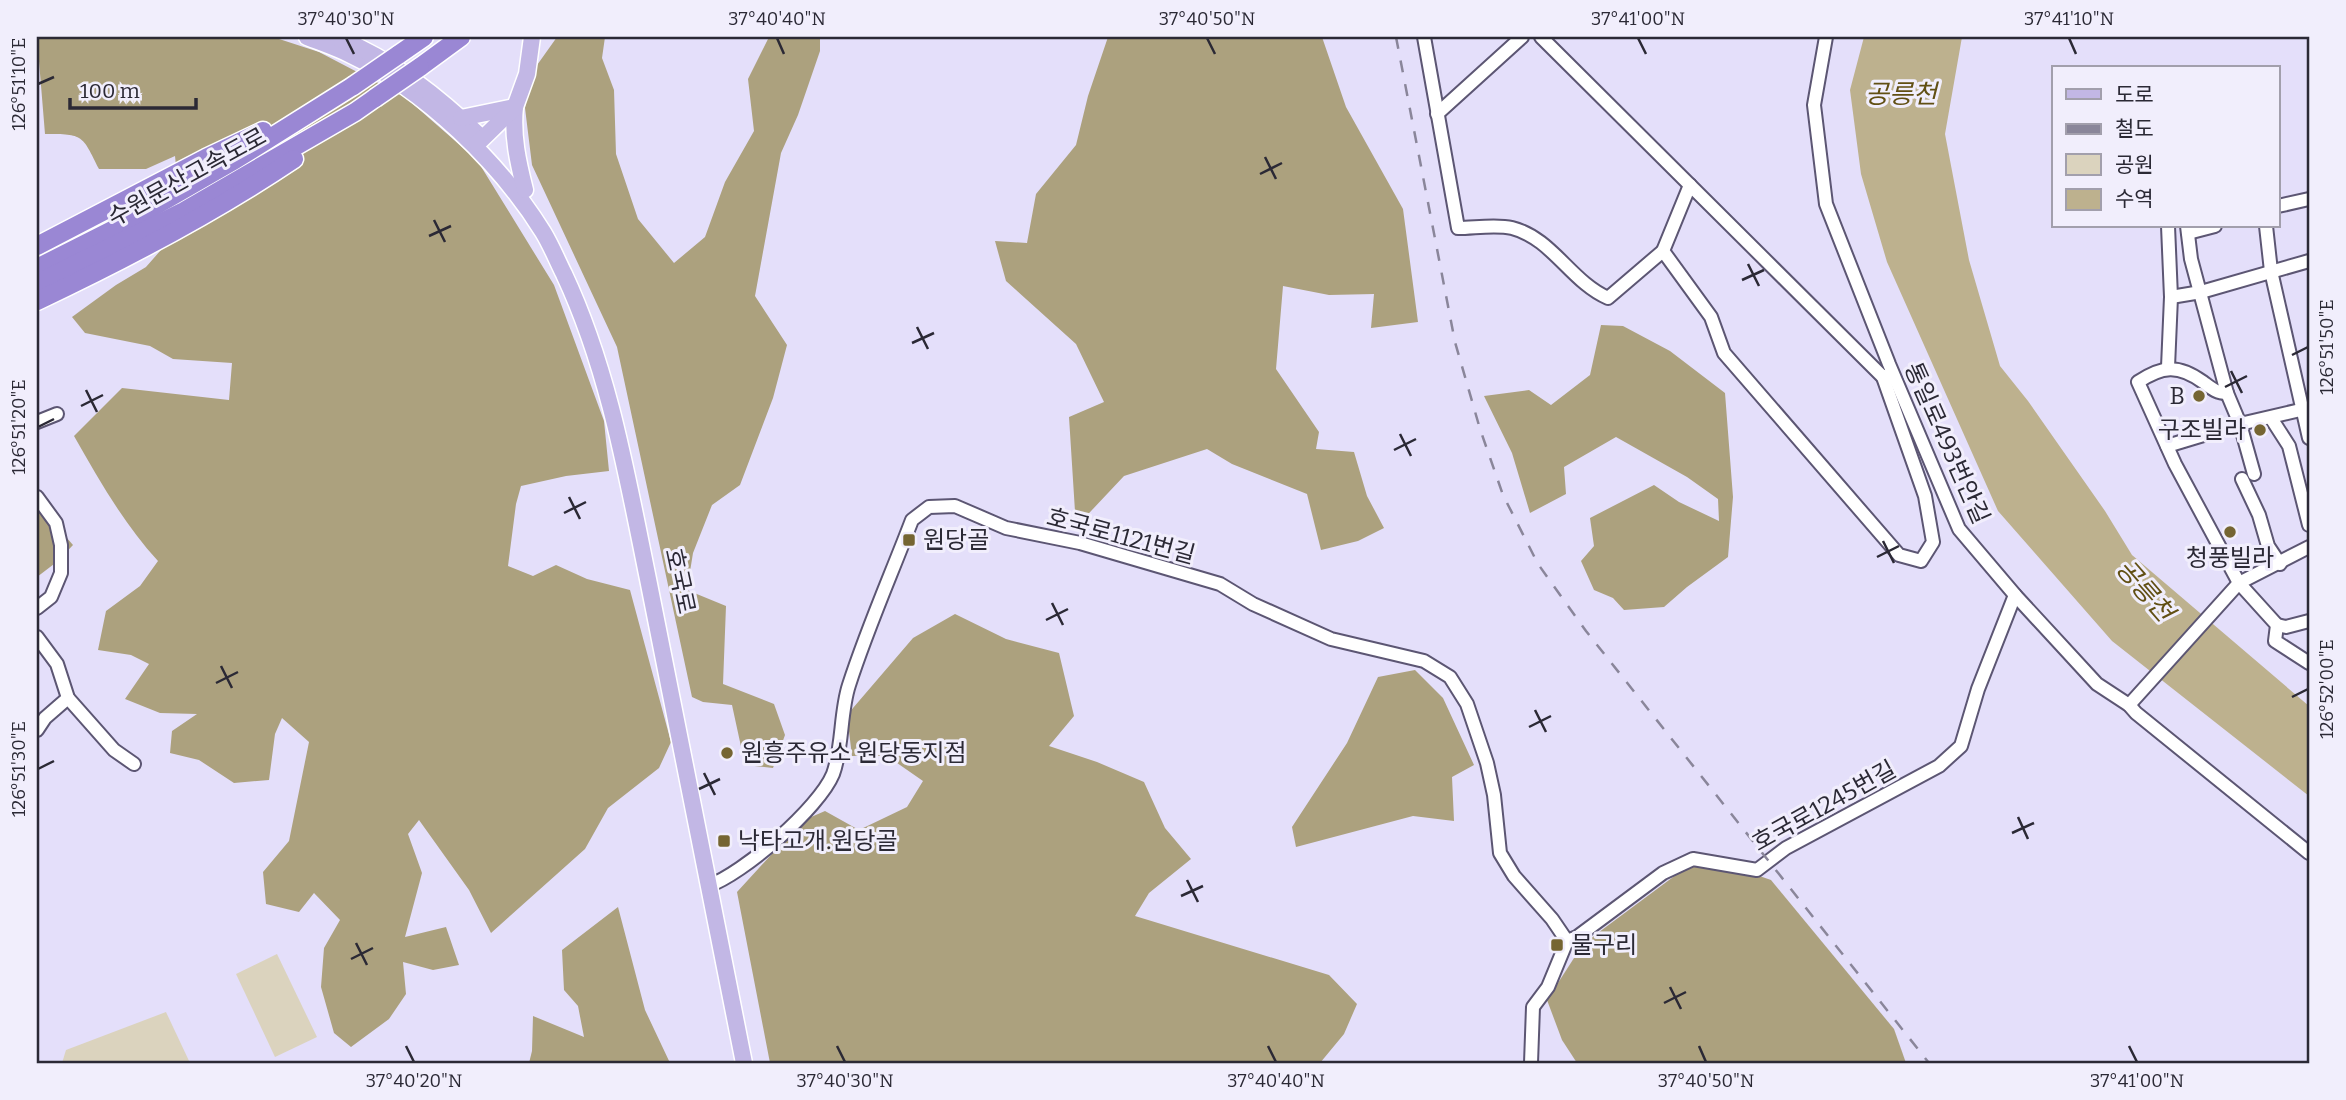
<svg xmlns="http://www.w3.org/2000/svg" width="2346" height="1100" viewBox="0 0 2346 1100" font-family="Bitter,'Noto Sans KR',serif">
<rect width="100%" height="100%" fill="#e4dffa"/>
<g fill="#dbd3be">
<path d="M277 954 317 1037 275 1057 236 974Z"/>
<path d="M166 1012 190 1063H62L66 1050Z"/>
</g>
<g fill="#aca17e">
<path d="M37 37H273L319 52 405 97 477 160 554 285 604 421 609 471 566 476 521 486 516 504 508 566 533 576 556 565 587 579 630 590 671 742 659 768 608 808 585 849 491 933 469 890 419 820 408 834 422 873 405 937 446 927 459 965 433 970 403 962 406 994 389 1019 351 1047 334 1033 321 987 324 948 340 920 314 893 299 912 266 904 263 872 289 841 309 742 282 718 275 734 269 780 234 783 199 760 170 753 172 731 197 714 160 713 125 699 149 664 131 655 98 650 106 611 140 586 158 561C124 524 99 480 74 436L122 388 229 400 232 363 173 359 150 346 85 333 72 317 116 285 146 267 182 226 175 156 146 169H99C82 135 84 134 45 134Z"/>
<path d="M557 37H605L602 58 614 90 616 154 638 219 674 263 705 237 725 182 754 131 748 79 769 37H820V51L798 115 781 153 755 296 787 345 773 398 740 485 712 505 693 553 687 590 726 606 723 684 774 704 785 735 773 768 745 765 732 705 703 702 692 697 617 347 532 165 525 108 530 75Z"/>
<path d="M1108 37H1322L1346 107 1403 209 1418 322 1371 328 1374 294 1329 295 1283 286 1276 369 1319 432 1316 449 1354 452 1367 496 1384 528 1358 541 1321 550 1307 494 1232 464 1207 449 1124 476 1076 527 1069 417 1104 402 1076 344 1006 281 995 241 1027 243 1036 194 1076 145 1088 96Z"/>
<path d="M1601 325 1623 326 1670 351 1725 393 1733 497 1728 557 1687 587 1664 607 1624 610 1613 598 1594 590 1581 561 1594 546 1590 518 1654 485 1679 502 1719 521 1718 499 1687 477 1616 437 1564 467 1566 494 1530 513 1512 453 1484 396 1529 390 1551 405 1590 375Z"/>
<path d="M37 504 73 545 58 561 37 577Z"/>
<path d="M955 614 1006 639 1059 653 1074 716 1049 746 1097 762 1144 782 1165 828 1191 859 1149 893 1135 916 1329 975 1357 1004 1344 1034 1320 1063H770L737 892 802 821 825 811 859 830 907 807 923 781 887 756H852L847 715 913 638Z"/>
<path d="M1415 670 1443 698 1474 765 1452 777 1454 821 1413 816 1296 847 1292 827 1347 743 1378 677Z"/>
<path d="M1696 860H1713L1771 880 1894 1029 1906 1063H1577L1562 1040 1547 1000 1583 944Z"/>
<path d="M618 907 645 1010 670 1063H529L532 1051 533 1016 584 1037 578 1006 564 990 562 950Z"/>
</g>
<path fill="#bdb18e" d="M1864 37H1962L1945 134 1969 260 2000 366 2028 401 2105 511 2132 555 2309 706V796L2112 641 1998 511 1887 262 1861 174 1850 90Z"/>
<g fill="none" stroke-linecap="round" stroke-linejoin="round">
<g stroke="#5c5673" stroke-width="16">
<g id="minor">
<path d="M1424 37 1458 228C1474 228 1496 224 1512 228 1552 238 1571 282 1608 298L1663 251"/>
<path d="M1541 37 1883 377 1890 375"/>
<path d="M1826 37 1814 105 1826 204 1889 364 1959 529 2015 595 2097 684 2129 705 2136 713 2309 853"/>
<path d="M1437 114 1522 37"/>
<path d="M1690 185 1663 251 1711 317 1724 353 1899 555 1921 561 1933 542 1925 496 1883 377"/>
<path d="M2278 206 2309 199"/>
<path d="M2168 226 2171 297 2168 367"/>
<path d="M2187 226 2191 259 2227 393 2240 424 2254 474"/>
<path d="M2266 226 2271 271 2309 438"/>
<path d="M2188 233 2215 226"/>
<path d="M2171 297 2201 292 2309 261"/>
<path d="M2227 393C2216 393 2211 388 2203 382 2178 364 2162 366 2138 382L2175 464 2239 583 2277 625 2275 641 2309 663"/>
<path d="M2271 418 2289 446 2309 525"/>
<path d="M37 422 57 414"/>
<path d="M2167 446 2240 424 2309 408"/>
<path d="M2242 479 2259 515 2268 546 2280 564"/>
<path d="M37 497 56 523 61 545V573L51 597 37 608"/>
<path d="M2277 625 2286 627 2309 621"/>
<path d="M37 637 57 664 68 698 114 750 134 764"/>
<path d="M2129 705 2239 583 2309 547"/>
<path d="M37 730 45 718 68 698"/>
<path d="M708 886C743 874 819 808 833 774 843 747 840 712 849 685 867 629 891 575 912 520L929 507 955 506 1006 528 1080 543 1220 584 1253 604 1331 639 1424 661 1450 677 1467 704 1487 763 1494 795 1500 853 1514 876 1552 919 1567 941"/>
<path d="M1531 1063 1533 1007 1548 987 1567 941 1577 937 1663 873 1693 859 1757 870 1786 848 1939 766 1961 746 1978 689 2015 595"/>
</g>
</g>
<g stroke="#fff" stroke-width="19">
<g id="major">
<path d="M307 37C322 43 337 48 351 55 425 90 500 163 543 232 551 245 557 260 564 274 609 370 627 476 648 579 681 740 711 902 744 1063"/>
<path d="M338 38C392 59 440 98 482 138"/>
<path d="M461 118 515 107C512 136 518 162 525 190"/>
<path d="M477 144 515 107 527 74 532 37"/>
</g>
</g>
<g stroke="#fff" stroke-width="21">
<g id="highway">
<path d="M398 55 424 37"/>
<path d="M420 67 461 37"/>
<path d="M37 246 206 158 263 131"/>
<path d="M37 268 124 224 235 160 353 86"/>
<path d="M37 283 184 211 355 112 375 98"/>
<path d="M37 301C126 259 212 214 294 159"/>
</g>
</g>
<use href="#minor" stroke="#fff" stroke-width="12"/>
<use href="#major" stroke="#c2b7e5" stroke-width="16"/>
<use href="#highway" stroke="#9a87d4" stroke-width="18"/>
<path stroke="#8a869a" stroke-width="2.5" stroke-dasharray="12 12" stroke-linecap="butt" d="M1396 37 1455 342 1480 429 1503 495 1538 564 1586 631 1929 1063"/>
<g stroke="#fff" stroke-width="21" stroke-linecap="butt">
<g id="highway-bridge">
<path d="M353 86 398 55"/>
<path d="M375 98 420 67"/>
</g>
</g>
<use href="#highway-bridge" stroke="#9a87d4" stroke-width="18"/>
</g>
<path fill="none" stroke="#2b2935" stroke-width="2.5" d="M346 38 354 54M777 38 784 54M1207 38 1215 54M1638 38 1646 54M2069 38 2076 54M38 84 54 77M1265 157 1276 179M1260 174 1282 163M434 220 445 242M429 236 451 226M1748 264 1759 286M1742 280 1764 270M917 327 928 349M912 343 934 333M2292 355 2308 347M2231 371 2242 393M2225 387 2247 376M86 390 97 412M81 406 103 395M38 427 54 419M1400 434 1411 456M1394 450 1416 439M569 497 580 519M564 513 586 502M1883 541 1894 563M1877 557 1899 546M1052 603 1063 625M1046 620 1068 609M221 666 232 688M216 683 238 672M2292 697 2308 689M1535 710 1546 732M1529 727 1551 716M38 769 54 761M704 773 715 795M699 789 720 779M2018 817 2028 839M2012 833 2034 823M1187 880 1198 902M1181 896 1203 886M356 943 367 965M351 959 373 948M1670 987 1681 1009M1664 1003 1686 992M406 1046 414 1062M837 1046 845 1062M1268 1046 1276 1062M1699 1046 1706 1062M2129 1046 2137 1062"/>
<g fill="#756532" stroke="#f1eefc" stroke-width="2.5">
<circle cx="2199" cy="396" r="7"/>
<circle cx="2260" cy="430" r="7"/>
<circle cx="2230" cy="532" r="7"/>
<rect x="902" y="533" width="14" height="14" rx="3.5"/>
<circle cx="727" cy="753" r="7"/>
<rect x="717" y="834" width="14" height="14" rx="3.5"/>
<rect x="1550" y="938" width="14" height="14" rx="3.5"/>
</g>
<g text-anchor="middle" stroke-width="6" stroke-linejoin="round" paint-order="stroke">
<g font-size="24" fill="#2b2935" stroke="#f1eefc">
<text transform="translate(187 177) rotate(-29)" y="8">수원문산고속도로</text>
<text transform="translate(1947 443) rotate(66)" y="8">통일로493번안길</text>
<text transform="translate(1121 536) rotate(15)" y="8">호국로1121번길</text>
<text transform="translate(680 581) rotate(78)" y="8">호국로</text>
<text transform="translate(1824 806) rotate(-29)" y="8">호국로1245번길</text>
</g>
<g font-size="24" fill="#2b2935" stroke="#f1eefc" text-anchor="start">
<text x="2185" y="404" text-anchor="end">B</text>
<text x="2246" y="438" text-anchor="end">구조빌라</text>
<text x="923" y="548">원당골</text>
<text x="2230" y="566" text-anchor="middle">청풍빌라</text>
<text x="741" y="761">원흥주유소 원당동지점</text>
<text x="738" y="849">낙타고개.원당골</text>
<text x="1571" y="953">물구리</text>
</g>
<g font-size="26" font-style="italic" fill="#614f13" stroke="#f1eefc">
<text x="1901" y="103">공릉천</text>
<text transform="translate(2145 590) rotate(49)" y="9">공릉천</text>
</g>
</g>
<rect width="2346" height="1100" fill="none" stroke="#f1eefc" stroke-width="77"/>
<rect x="2052" y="66" width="228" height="161" fill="#f1eefc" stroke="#a29fac" stroke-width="2"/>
<rect x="2066" y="89" width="35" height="10" fill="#c2b7e5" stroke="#a29fac" stroke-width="2"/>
<text x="2115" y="102" font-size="21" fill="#2b2935">도로</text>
<rect x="2066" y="124" width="35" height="10" fill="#8a869a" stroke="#a29fac" stroke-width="2"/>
<text x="2115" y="136" font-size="21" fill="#2b2935">철도</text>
<rect x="2066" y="154" width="35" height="21" fill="#dbd3be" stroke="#a29fac" stroke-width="2"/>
<text x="2115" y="172" font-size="21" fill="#2b2935">공원</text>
<rect x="2066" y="189" width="35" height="21" fill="#bdb18e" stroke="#a29fac" stroke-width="2"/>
<text x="2115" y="206" font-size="21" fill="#2b2935">수역</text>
<path d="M70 98v10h126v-10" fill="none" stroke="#2b2935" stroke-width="3.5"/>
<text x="80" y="98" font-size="21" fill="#2b2935" stroke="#f1eefc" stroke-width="5" paint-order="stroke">100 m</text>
<rect x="38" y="38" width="2270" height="1024" fill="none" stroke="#2b2935" stroke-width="2.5"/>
<g font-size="18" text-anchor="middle" fill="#2b2935">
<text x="346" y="25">37°40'30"N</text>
<text x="777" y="25">37°40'40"N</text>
<text x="1207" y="25">37°40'50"N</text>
<text x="1638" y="25">37°41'00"N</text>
<text x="2069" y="25">37°41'10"N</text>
<text transform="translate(19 84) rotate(-90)" y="6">126°51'10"E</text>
<text transform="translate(2327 347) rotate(-90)" y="6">126°51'50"E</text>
<text transform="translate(19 427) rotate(-90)" y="6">126°51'20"E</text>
<text transform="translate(2327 689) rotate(-90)" y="6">126°52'00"E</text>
<text transform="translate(19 769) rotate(-90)" y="6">126°51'30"E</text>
<text x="414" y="1087">37°40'20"N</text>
<text x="845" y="1087">37°40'30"N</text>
<text x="1276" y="1087">37°40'40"N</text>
<text x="1706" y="1087">37°40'50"N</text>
<text x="2137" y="1087">37°41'00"N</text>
</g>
</svg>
